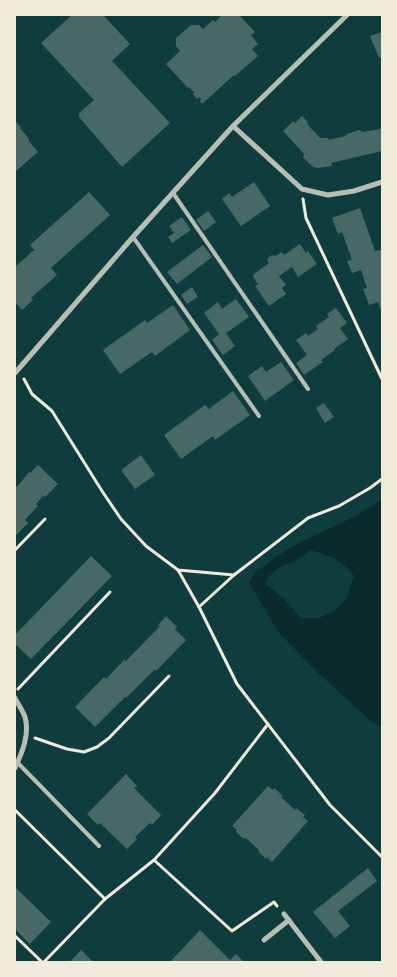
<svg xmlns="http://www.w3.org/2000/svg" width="397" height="977" viewBox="0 0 397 977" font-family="'DM Sans',sans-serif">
<rect width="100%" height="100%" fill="#0f3d3e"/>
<path fill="#0a2a2b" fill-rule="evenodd" d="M382 499V727L371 721 318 673 279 633 249 583 256 572 280 554 303 541 356 516ZM310 550C327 554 344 561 354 576L347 598 333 612 319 618H301L285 600 265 583C272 568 287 565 300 558 304 556 307 553 310 550Z"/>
<g fill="#486865">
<path d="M72 15H103L130 44 112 61 170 123 122 167 79 117V113L94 100 41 43Z"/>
<path d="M222 15H239L255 32 251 35 258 44 252 49 258 56 235 76 234 75 202 104 200 101 201 99 199 97 197 99 193 94 194 92 189 87 188 88 166 64 180 51 176 46V38L191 25H199L203 29 213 20 215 22Z"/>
<path d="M382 32V57L379 58 370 36Z"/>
<path d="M302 116 308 122 307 124 320 138H328L329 140 345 136 347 134 359 130 363 132 380 129 382 125V151L331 163 332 166 318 168 313 167 303 157 304 154 283 131 293 121 295 123Z"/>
<path d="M15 121 21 127 20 128 29 139 28 140 38 152 16 171 15 170Z"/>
<path d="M254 182 270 206 241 226 222 199 229 193 232 197Z"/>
<path d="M89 192 110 215 51 268 57 275 31 298 33 300 22 310 15 302V267L34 250 30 245Z"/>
<path d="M360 208 375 251 381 250 382 254V313L378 302 369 305 363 289 367 288 361 270 352 273 347 261 352 260 342 232 338 234 332 218Z"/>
<path d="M208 211 216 222 204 231 196 220Z"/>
<path d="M182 217 191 230 172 243 168 237 174 233 169 226Z"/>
<path d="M300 244 306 253 308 251 317 264 298 277 292 267 279 276 286 285 282 288 286 294 269 306 255 286 258 284 253 277 254 274 269 263 267 260 268 258 272 255 275 256 282 252 284 255Z"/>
<path d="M203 245 212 257 177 284 167 272Z"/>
<path d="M192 287 198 297 187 304 181 295Z"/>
<path d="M236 299 249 317 226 333 235 346 223 355 212 340 219 334 204 313 218 302 222 309Z"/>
<path d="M173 305 190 330 155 356 152 352 120 374 103 350 145 320 147 323Z"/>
<path d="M336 308 347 323 340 328 348 339 334 349 335 350 321 360 323 362 304 375 296 363 307 355 296 340 306 333 308 336 318 329 316 326 329 317 327 314Z"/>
<path d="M281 362 294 380 265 401 248 376 262 366 266 372Z"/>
<path d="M233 391 250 415 215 440 213 436 181 459 164 435 205 405 209 409Z"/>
<path d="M324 403 334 417 325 423 316 408Z"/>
<path d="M141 455 155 475 135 489 121 470Z"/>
<path d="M38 465 58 484 45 497 43 496 36 504 38 506 25 520 28 523 15 536V487L16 486 17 487 29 472 30 473Z"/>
<path d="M91 556 112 576 31 659 15 644V635Z"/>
<path d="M166 616 177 627 175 629 186 640 156 671 155 669 126 698 125 697 95 727 75 707 104 677 106 679 124 660 126 661 160 626 158 625Z"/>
<path d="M126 774 137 786 134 788 161 815 152 825 150 823 135 837 137 839 127 849 100 823 98 825 87 814Z"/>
<path d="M268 786 273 790 274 788 283 796 281 797 295 810 296 808 305 815 303 817 308 821 272 862 267 857 266 859 258 851 259 850 246 838 244 839 236 832 237 830 232 826Z"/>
<path d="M368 868 377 881 338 911 350 926 335 938 313 912Z"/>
<path d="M15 887 51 922 30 944 15 929Z"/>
<path d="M200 930 230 960 236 954 243 961 241 962H170Z"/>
<path d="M81 950 93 962H70Z"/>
</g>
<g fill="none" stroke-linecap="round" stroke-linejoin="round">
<g stroke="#f1e9da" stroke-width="3">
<path d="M303 199 306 218 382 379"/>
<path d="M24 379 32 394 52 411 102 491 121 519 146 546 178 570 234 575"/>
<path d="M15 550 45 519"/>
<path d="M178 570 199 607 237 684 330 805 382 857"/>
<path d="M199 607 234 575 308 518 339 506 370 488 382 479"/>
<path d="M18 689 110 592"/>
<path d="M35 738 67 749 84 752 97 747 109 738 169 676"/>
<path d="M15 810 105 899"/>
<path d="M154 860 232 931 274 902 277 906"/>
<path d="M15 936 42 962"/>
<path d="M44 962 105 899 154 860 215 793 268 724"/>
</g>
<g stroke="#b8beb3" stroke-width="4">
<path d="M173 193 308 389"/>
<path d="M133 237 259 416"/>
<path d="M18 763 99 846"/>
</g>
<g stroke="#b8beb3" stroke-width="5">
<path d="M233 126 302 189 328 195 354 191 382 182"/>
<path d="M15 373 133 237 233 126 347 15"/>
<path d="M15 698C18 704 23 711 25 717 30 734 22 753 15 768"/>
<path d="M284 914 321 962"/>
<path d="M264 940 289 920"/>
</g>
</g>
<rect width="397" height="977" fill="none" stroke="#f1e9da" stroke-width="32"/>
</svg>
